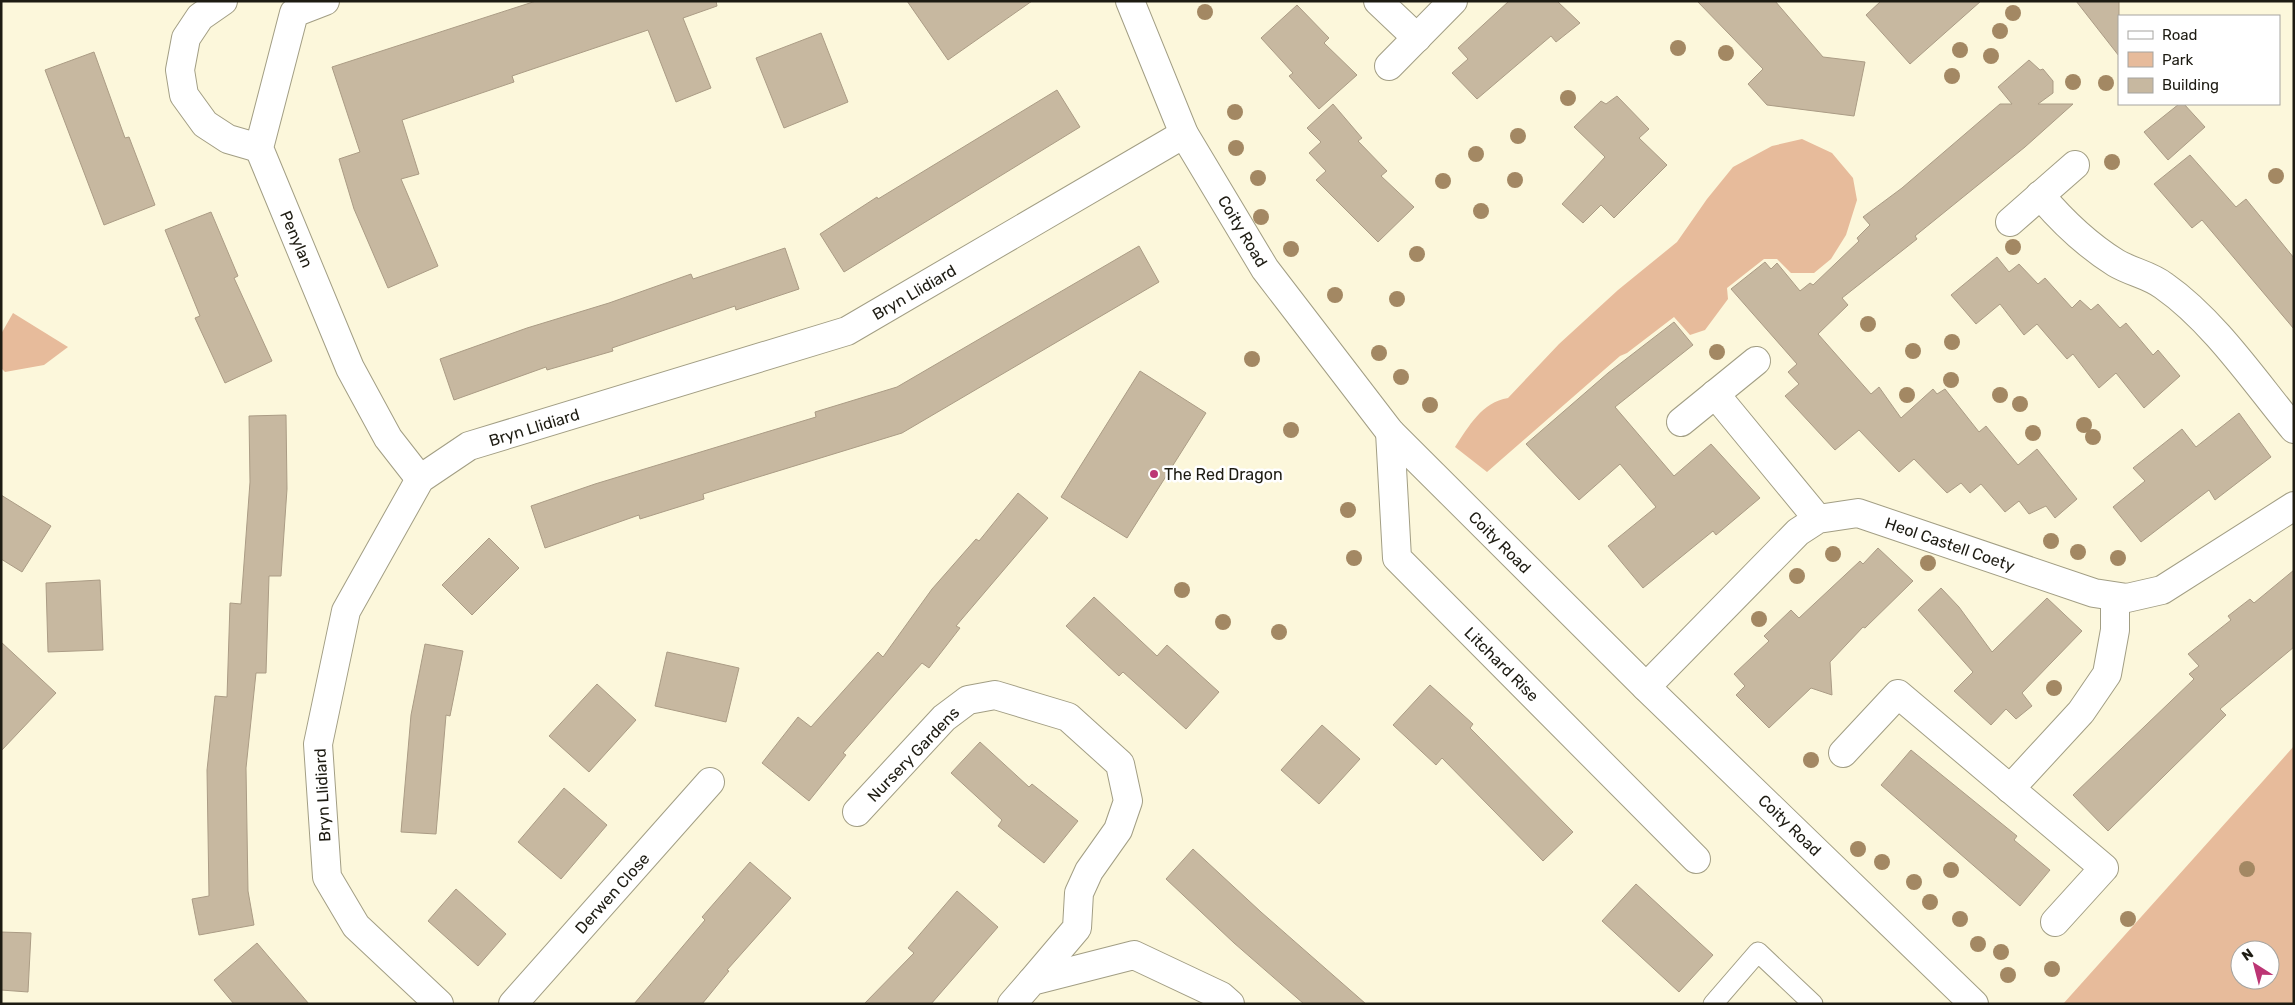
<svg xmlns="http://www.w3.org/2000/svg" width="2295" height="1005" viewBox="0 0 2295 1005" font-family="Rubik,sans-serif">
<rect width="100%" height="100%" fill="#fcf7db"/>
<g fill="#e7bb9b" fill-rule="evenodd">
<path d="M1802 139 1832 153 1853 178 1857 200 1846 235 1831 259 1814 273H1791L1777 259H1764L1727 288 1728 299 1705 330 1690 335 1674 317 1627 353 1620 356 1487 472 1455 447C1469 426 1482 402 1508 398L1559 344 1618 290 1677 242 1707 199 1733 167 1772 146Z"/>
<path d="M13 313 68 347 44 365 5 372 1 368V334Z"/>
<path d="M2294 746V1004H2063L2263 781ZM2240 950H2270V980H2240Z"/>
</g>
<g fill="#c7b8a0" stroke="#ab9c85">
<path d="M536 1H716L717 6 683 18 711 88 676 102 648 30 512 76 514 82 402 120 419 174 401 179 438 266 388 288 354 209 339 159 360 152 332 67Z"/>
<path d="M907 1H1032L948 60Z"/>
<path d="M1509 1H1557L1580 23 1556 42 1551 36 1477 99 1452 73 1468 59 1458 48Z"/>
<path d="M1697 1H1775L1823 57 1865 62 1854 116 1767 105 1748 84 1763 69Z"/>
<path d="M1881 1H1981L1910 64 1866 15Z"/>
<path d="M2076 1H2119V56Z"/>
<path d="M1297 5 1329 38 1324 43 1357 75 1319 109 1289 76 1293 73 1261 38Z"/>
<path d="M821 33 848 102 784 128 756 58Z"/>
<path d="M94 52 125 138 129 137 155 205 104 225 45 70Z"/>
<path d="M2029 60 2040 70 2043 69 2053 81V93L2038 104H2073L2025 147 1915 236 1917 239 1842 298 1848 305 1818 334 1871 394 1879 387 1901 418 1933 389 1937 394 1945 389 1979 432 1986 426 2018 465 2037 449 2077 499 2055 518 2046 506 2029 514 2019 501 2005 512 1981 484 1970 493 1961 483 1947 493 1914 459 1899 472 1859 430 1835 450 1785 396 1799 384 1788 372 1797 364 1731 289 1765 262 1771 269 1777 263 1800 291 1810 283 1813 285 1859 241 1857 238 1870 225 1863 217 1902 188 2000 104H2012L1998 87Z"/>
<path d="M1057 90 1080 127 844 272 820 234 877 197 878 199Z"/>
<path d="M1617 96 1649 129 1639 138 1667 165 1614 218 1601 205 1583 223 1562 204 1605 157 1574 127 1601 101 1606 104Z"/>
<path d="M1333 104 1362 138 1358 141 1387 171 1381 176 1414 207 1378 242 1316 180 1326 171 1309 153 1321 142 1307 128Z"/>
<path d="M2179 104H2184L2205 127 2168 160 2144 132Z"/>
<path d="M2190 155 2236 207 2246 199 2294 258V329L2202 220 2192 228 2154 184Z"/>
<path d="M211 212 238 276 234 278 272 361 225 383 195 318 200 316 165 230Z"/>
<path d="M1139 246 1159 282 902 433 703 494 704 499 640 519 639 515 545 548 531 506 595 484 816 417 815 412 897 387Z"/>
<path d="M785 248 799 289 736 310 735 306 612 348 613 351 547 370 546 367 454 400 440 359 527 328 609 303 691 274 693 279Z"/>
<path d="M1997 257 2009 272 2019 264 2038 284 2045 278 2072 308 2080 300 2091 310 2098 304 2120 328 2126 323 2153 355 2158 350 2180 376 2144 408 2116 373 2099 388 2073 354 2067 359 2037 324 2024 335 2000 304 1976 324 1951 295Z"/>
<path d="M1674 322 1693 345 1615 407 1674 476 1711 444 1760 498 1716 535 1713 531 1643 588 1608 546 1656 507 1620 464 1579 500 1526 444 1608 373Z"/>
<path d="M1140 371 1206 413 1127 538 1061 497Z"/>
<path d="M2239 413 2271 457 2215 500 2209 490 2141 542 2113 507 2145 481 2133 468 2182 429 2196 447Z"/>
<path d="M286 415 287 489 281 576H269L266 673H256L246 768 248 891 254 925 199 935 192 899 209 896 207 770 215 696 227 697 230 603 241 604 250 482 249 416Z"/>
<path d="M1018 493 1048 518 956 626 960 628 929 668 922 663 843 753 846 755 809 801 762 763 798 717 811 727 878 652 883 657 932 589 976 539 979 541Z"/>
<path d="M1 495 51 526 22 572 1 559Z"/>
<path d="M489 538 519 568 472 615 442 585Z"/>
<path d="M1878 548 1913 581 1865 628 1863 627 1830 662 1832 695 1811 688 1769 728 1736 695 1745 686 1734 674 1769 641 1764 636 1791 610 1799 618 1860 561 1863 564Z"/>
<path d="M2294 570V647L2220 709 2226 715 2108 831 2073 795 2194 679 2189 674 2199 666 2188 654 2231 620 2228 616 2250 599 2254 603Z"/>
<path d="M100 580 103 650 48 652 46 583Z"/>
<path d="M1941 588 1959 607 1992 652 2047 598 2082 631 2022 693 2032 706 2016 719 2006 709 1991 725 1954 691 1973 672 1918 610Z"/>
<path d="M1094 597 1157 656 1167 645 1219 692 1186 729 1123 672 1119 676 1066 626Z"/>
<path d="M1 642 56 693 1 751Z"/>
<path d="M425 644 463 651 450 716 446 715 436 834 401 832 411 715Z"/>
<path d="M667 652 739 668 726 722 655 706Z"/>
<path d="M597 684 636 720 589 772 549 736Z"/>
<path d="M1430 685 1473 724 1470 728 1573 832 1543 861 1442 758 1436 765 1393 725Z"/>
<path d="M1322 725 1360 759 1319 804 1281 770Z"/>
<path d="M980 742 1029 787 1032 784 1078 821 1044 863 998 826 1002 820 951 773Z"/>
<path d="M1911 750 2017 836 2014 840 2050 870 2020 906 1881 785Z"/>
<path d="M564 788 607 825 561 879 518 842Z"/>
<path d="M1193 849 1261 912 1366 1004H1304L1234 943 1166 879Z"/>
<path d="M750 862 791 898 727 970 729 971 702 1004H634L705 920 702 917Z"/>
<path d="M1636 884 1713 955 1679 992 1602 921Z"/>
<path d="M456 889 506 934 478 966 428 921Z"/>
<path d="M957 891 998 927 931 1004H864L914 953 908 948Z"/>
<path d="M1 932 31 933 28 992 1 990Z"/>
<path d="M257 943 309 1004H234L214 980Z"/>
</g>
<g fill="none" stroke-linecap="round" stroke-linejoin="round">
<g stroke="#a29e84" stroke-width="21">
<path id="service" d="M1713 1004 1758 952 1813 1004"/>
</g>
<g stroke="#a29e84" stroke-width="30">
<g id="minor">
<path d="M223 1 200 17 186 38 180 70 184 95 205 124 228 139 259 148"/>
<path d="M325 1 294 13 259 148 350 368 388 438 420 479"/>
<path d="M1378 1 1417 38"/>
<path d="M1389 66 1453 1"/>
<path d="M2040 195C2062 221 2087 245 2116 263 2131 272 2150 275 2164 286 2214 321 2255 382 2294 429"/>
<path d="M2010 222 2075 165"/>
<path d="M1715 394 1818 519"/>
<path d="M1681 422 1756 361"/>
<path d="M1390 432 1397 558 1696 859"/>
<path d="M1646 687 1798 532 1818 519 1858 513 2094 593 2127 598 2162 590 2294 506"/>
<path d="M1843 753 1898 694 2104 868 2055 922"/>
<path d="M2010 789 2081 712 2107 674 2115 630V597"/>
<path d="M857 812 944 718 968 700 995 695 1068 717 1120 764 1128 801 1118 830 1089 871 1079 893 1077 928 1032 981"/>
<path d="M439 1004 356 926 327 877 318 744 346 611 420 479 469 446 847 331 1184 134"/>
<path d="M513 1004 710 782"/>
<path d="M1012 1004 1032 981 1134 955 1221 996 1230 1004"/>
</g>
</g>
<g stroke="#a29e84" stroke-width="30">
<path id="secondary" d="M1130 1 1184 134 1265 269 1390 432 1646 687 1974 1004"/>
</g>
<use href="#service" stroke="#fff" stroke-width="19"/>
<use href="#minor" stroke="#fff" stroke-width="28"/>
<use href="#secondary" stroke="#fff" stroke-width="28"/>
</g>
<g fill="#a38863">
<circle cx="1205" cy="12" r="8"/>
<circle cx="2013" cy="13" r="8"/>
<circle cx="2000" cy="31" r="8"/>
<circle cx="1678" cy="48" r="8"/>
<circle cx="1960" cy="50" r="8"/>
<circle cx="1726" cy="53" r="8"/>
<circle cx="1991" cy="56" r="8"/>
<circle cx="1952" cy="76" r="8"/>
<circle cx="2073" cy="82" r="8"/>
<circle cx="2106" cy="83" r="8"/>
<circle cx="1568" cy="98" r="8"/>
<circle cx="1235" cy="112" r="8"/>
<circle cx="1518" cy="136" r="8"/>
<circle cx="1236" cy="148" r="8"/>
<circle cx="1476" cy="154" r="8"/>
<circle cx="2112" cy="162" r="8"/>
<circle cx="2276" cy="176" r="8"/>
<circle cx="1258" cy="178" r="8"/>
<circle cx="1515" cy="180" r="8"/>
<circle cx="1443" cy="181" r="8"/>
<circle cx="1481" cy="211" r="8"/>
<circle cx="1261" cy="217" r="8"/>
<circle cx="2013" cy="247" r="8"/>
<circle cx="1291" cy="249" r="8"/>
<circle cx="1417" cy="254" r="8"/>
<circle cx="1335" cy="295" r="8"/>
<circle cx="1397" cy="299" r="8"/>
<circle cx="1868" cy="324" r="8"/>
<circle cx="1952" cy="342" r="8"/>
<circle cx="1913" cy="351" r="8"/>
<circle cx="1717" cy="352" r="8"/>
<circle cx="1379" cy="353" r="8"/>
<circle cx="1252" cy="359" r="8"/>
<circle cx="1401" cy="377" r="8"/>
<circle cx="1951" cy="380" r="8"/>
<circle cx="1907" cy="395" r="8"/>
<circle cx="2000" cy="395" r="8"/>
<circle cx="2020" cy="404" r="8"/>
<circle cx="1430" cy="405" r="8"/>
<circle cx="2084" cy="425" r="8"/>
<circle cx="1291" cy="430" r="8"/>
<circle cx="2033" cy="433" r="8"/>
<circle cx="2093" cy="437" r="8"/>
<circle cx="1348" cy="510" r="8"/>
<circle cx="2051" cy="541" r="8"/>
<circle cx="2078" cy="552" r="8"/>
<circle cx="1833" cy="554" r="8"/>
<circle cx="1354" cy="558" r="8"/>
<circle cx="2118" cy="558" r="8"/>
<circle cx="1928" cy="563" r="8"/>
<circle cx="1797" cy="576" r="8"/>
<circle cx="1182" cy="590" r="8"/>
<circle cx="1759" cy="619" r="8"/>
<circle cx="1223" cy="622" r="8"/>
<circle cx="1279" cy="632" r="8"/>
<circle cx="2054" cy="688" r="8"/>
<circle cx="1811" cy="760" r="8"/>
<circle cx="1858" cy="849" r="8"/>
<circle cx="1882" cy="862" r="8"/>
<circle cx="2247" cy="869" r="8"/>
<circle cx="1951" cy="870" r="8"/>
<circle cx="1914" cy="882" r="8"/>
<circle cx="1930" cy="902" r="8"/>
<circle cx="1960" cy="919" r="8"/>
<circle cx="2128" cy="919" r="8"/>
<circle cx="1978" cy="944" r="8"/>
<circle cx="2001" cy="952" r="8"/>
<circle cx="2052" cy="969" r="8"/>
<circle cx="2008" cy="975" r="8"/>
</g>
<circle fill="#bc3574" stroke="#fff" stroke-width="2" cx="1154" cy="474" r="5"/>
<g text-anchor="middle" stroke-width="5" stroke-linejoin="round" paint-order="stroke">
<g font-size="16" fill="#1d1b12" stroke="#fff">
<text transform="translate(1243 231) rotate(59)" y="6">Coity Road</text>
<text transform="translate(297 239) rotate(67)" y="6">Penylan</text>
<text transform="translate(914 292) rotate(-30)" y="6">Bryn Llidiard</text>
<text transform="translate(534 427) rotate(-17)" y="6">Bryn Llidiard</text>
<text transform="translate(1500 542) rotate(45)" y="6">Coity Road</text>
<text transform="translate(1950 544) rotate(19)" y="6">Heol Castell Coety</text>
<text transform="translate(1502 664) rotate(45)" y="6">Litchard Rise</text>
<text transform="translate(913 754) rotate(-46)" y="6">Nursery Gardens</text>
<text transform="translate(322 795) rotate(-93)" y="6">Bryn Llidiard</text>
<text transform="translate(1790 825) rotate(44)" y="6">Coity Road</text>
<text transform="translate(612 893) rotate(-48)" y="6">Derwen Close</text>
</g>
<g font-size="16" fill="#1d1b12" stroke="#fff" text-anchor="start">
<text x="1164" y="480">The Red Dragon</text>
</g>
</g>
<rect width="2295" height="1005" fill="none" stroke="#1d1b12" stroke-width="5"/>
<rect x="2118" y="15" width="162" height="90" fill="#ffffff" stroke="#a5a4a0"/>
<rect x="2128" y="31" width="25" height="8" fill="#ffffff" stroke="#a5a4a0"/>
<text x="2162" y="40" font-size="15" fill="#1d1b12">Road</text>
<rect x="2128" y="52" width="25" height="15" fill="#e7bb9b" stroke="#a5a4a0"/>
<text x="2162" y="65" font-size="15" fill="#1d1b12">Park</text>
<rect x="2128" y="78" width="25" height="15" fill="#c7b8a0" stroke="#a5a4a0"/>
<text x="2162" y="90" font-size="15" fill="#1d1b12">Building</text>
<g transform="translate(2255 965) rotate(324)"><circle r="24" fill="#ffffff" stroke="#a5a4a0"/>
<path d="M0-4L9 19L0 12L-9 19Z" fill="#bc3574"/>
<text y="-8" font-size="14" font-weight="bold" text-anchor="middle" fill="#1d1b12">N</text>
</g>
</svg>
